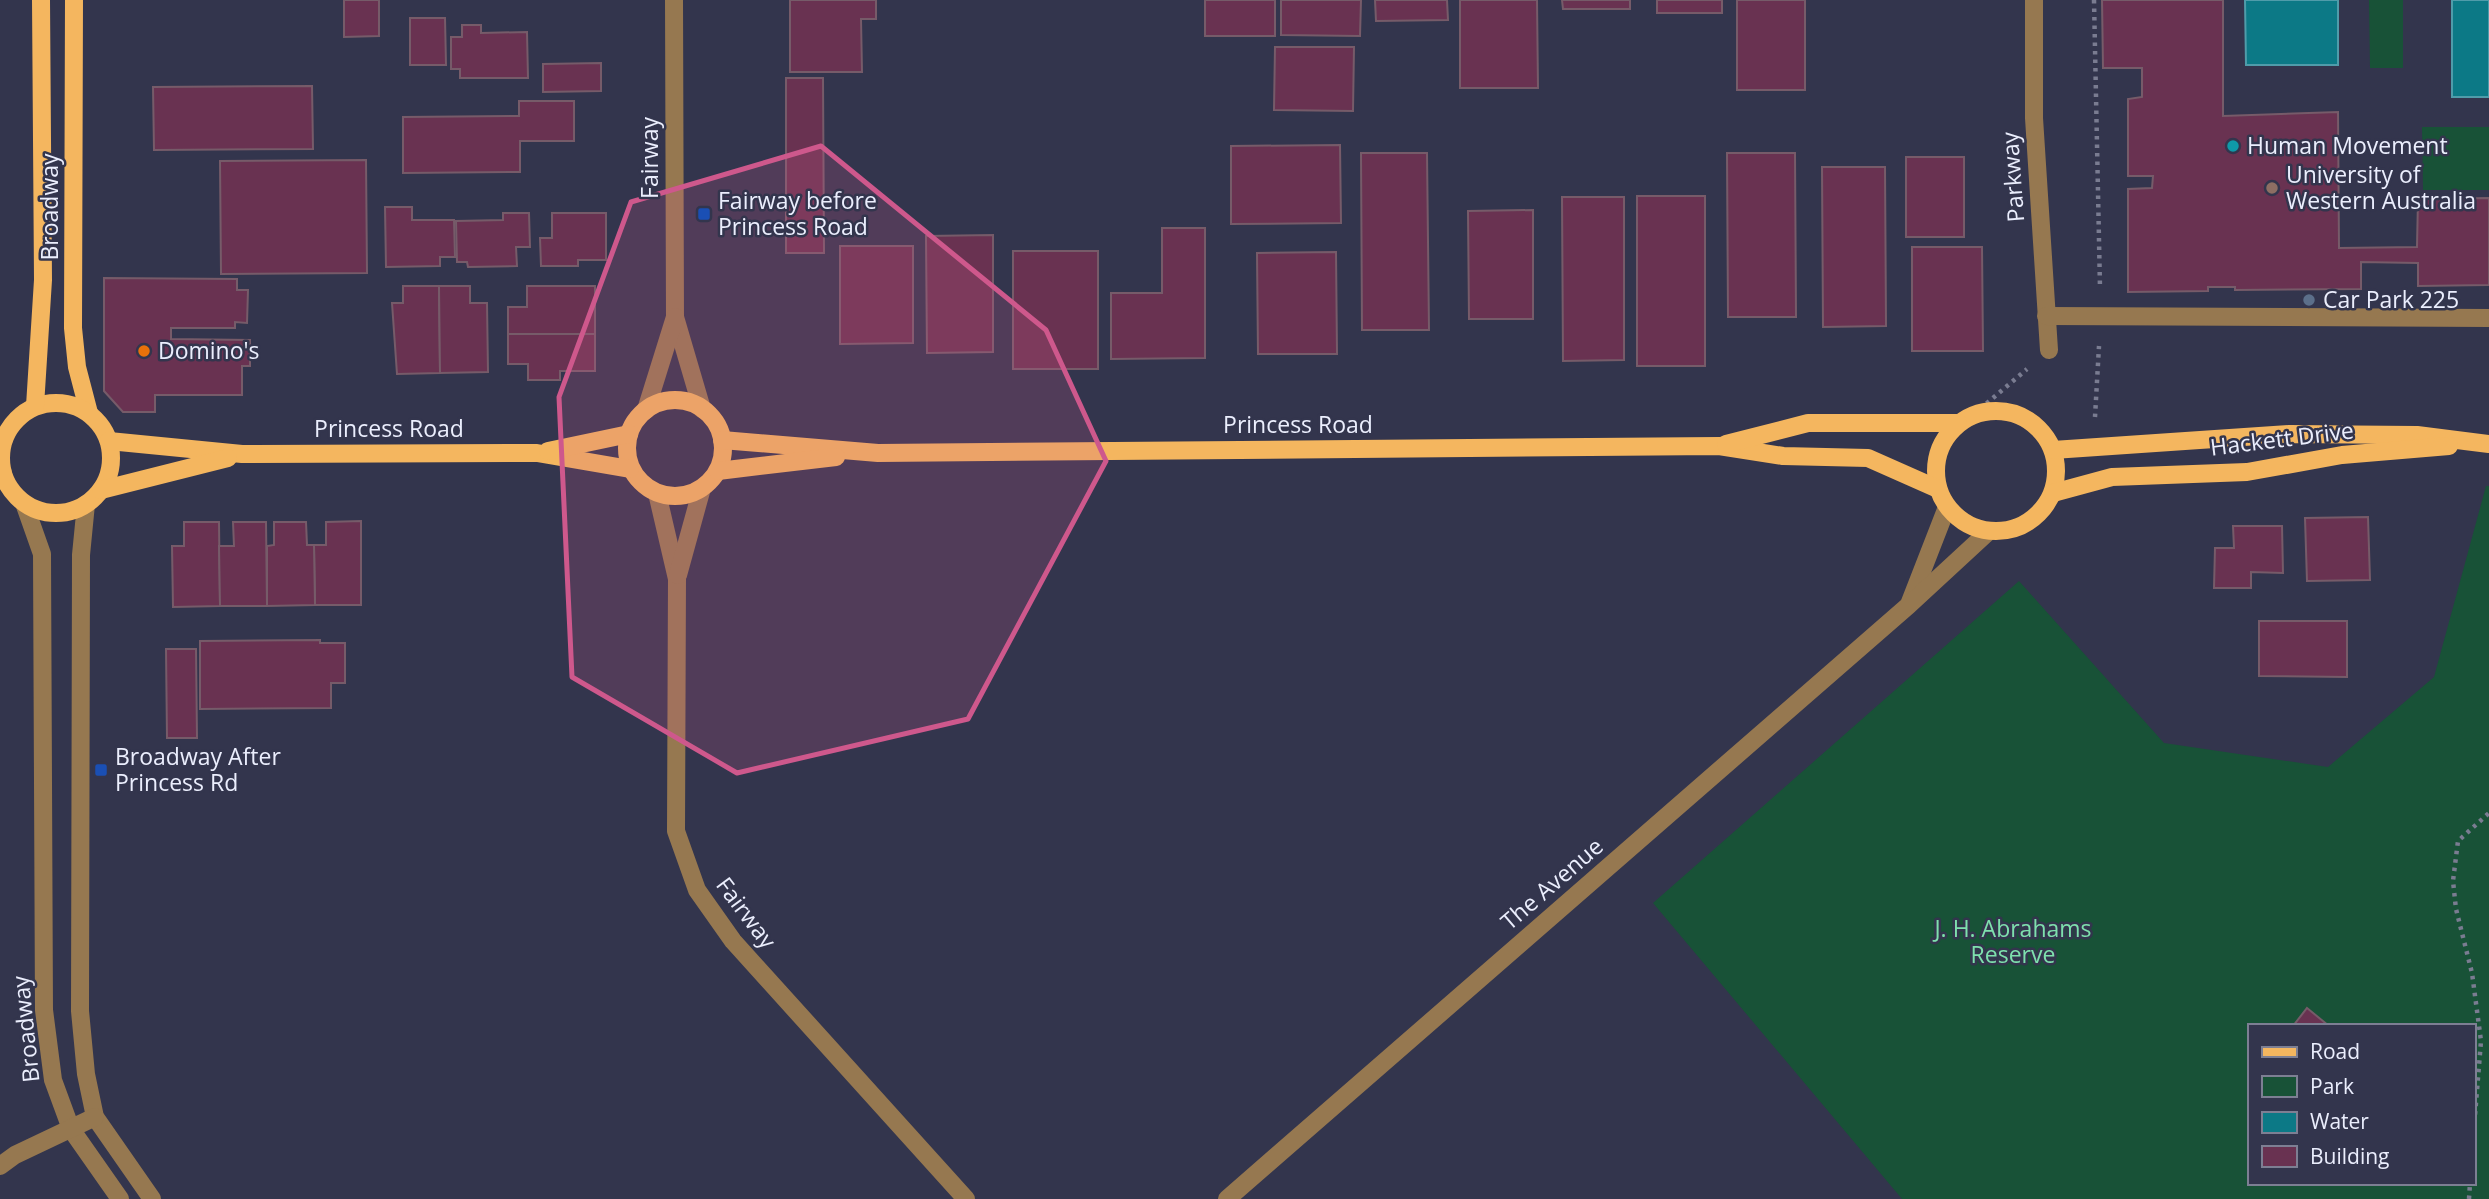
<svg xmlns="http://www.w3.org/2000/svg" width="2489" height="1199" viewBox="0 0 2489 1199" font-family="'Open Sans',sans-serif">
<rect width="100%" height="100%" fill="#33354d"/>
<g fill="#185237" fill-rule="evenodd">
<path d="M2369 0H2403V68H2370Z"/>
<path d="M2422 127H2489V190H2423Z"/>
<path d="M2486 486H2489V1199H1902L1653 903 2019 581 2164 743 2328 767 2434 677ZM2249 1026H2473V1183H2249Z"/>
</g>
<g fill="#0c7986" stroke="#4f9caa" stroke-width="2">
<path d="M2245 0H2338V65H2246Z"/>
<rect x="2452" y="0" width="37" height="97"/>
</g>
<g fill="#693251" stroke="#765b69" stroke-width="2">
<path d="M344 0H379V36L344 37Z"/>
<path d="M790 0H876V19H861L862 72H790Z"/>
<rect x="1205" y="0" width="70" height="36"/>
<path d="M1281 0H1361L1360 36 1281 35Z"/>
<path d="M1375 0H1447L1448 20 1376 21Z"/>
<path d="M1460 0H1537L1538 88H1460Z"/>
<path d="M1562 0H1630V9H1563Z"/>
<rect x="1657" y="0" width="65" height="13"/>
<rect x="1737" y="0" width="68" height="90"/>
<path d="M2102 0H2223V116L2338 112 2339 248 2417 247 2418 199 2489 198V285L2418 286V263L2361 262V289L2235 290V287H2208V291L2128 292V189L2152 188 2153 176H2128V99L2142 97V68H2103Z"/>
<path d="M410 18H445L446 65H410Z"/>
<path d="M462 25H481V33L527 32 528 78H460V69H451V37H462Z"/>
<path d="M1275 47H1354L1353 111 1274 110Z"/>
<path d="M601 63V91L543 92V64Z"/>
<path d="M786 78H823L824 253H786Z"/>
<path d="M312 86 313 149 154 150 153 87Z"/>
<path d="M519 101H574V141H520V172L403 173V117L519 116Z"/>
<path d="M1340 145 1341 223 1231 224V146Z"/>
<path d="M1361 153H1427L1429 330H1362Z"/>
<path d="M1727 153H1795L1796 317H1728Z"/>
<rect x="1906" y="157" width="58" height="80"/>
<path d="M366 160 367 273 221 274 220 161Z"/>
<path d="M1822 167H1885L1886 326 1823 327Z"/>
<rect x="1637" y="196" width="68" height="170"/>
<path d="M1562 197H1624V360L1563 361Z"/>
<path d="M385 207H412V220H454L455 257H440V266L386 267Z"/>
<path d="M1533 210V319H1469L1468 211Z"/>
<path d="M503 213H529L530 247H516L517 266 468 267 467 262H457L456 221 503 220Z"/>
<path d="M552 213H606V260H578V266H541L540 238H552Z"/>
<path d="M1162 228H1205V358L1111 359V293H1162Z"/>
<path d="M993 235V352L927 353 926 236Z"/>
<path d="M840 246H913V343L840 344Z"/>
<path d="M1912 247H1982L1983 351H1912Z"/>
<rect x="1013" y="251" width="85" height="118"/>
<path d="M1336 252 1337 354H1258L1257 253Z"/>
<path d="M104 278 237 279V290H248L247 323 235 322V328H171V339L250 340V366H242V395H155V412H123L104 391Z"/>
<path d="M403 286H439L440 373 397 374 392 303H403Z"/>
<path d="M439 286H470V303H487L488 372 440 373Z"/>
<path d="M527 286H595V334H508V307H527Z"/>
<path d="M508 334H595V371H560V380H528V364H508Z"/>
<path d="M2368 517 2370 580 2307 581 2305 518Z"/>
<path d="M361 521V605H315L314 545H326V522Z"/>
<path d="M184 522H219L220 606 173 607 172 546H184Z"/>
<path d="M233 522H266L267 606H220L219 546H234Z"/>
<path d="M274 522H306L307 545H314L315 605 267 606V546L274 545Z"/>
<path d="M2233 526H2282L2283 573 2251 572V588H2214L2215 548H2234Z"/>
<path d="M2259 621H2347V677L2259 676Z"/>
<path d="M320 640V643H345V683H331V708L200 709V641Z"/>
<path d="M166 649H196L197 738H167Z"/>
<path d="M2307 1008 2329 1026H2293Z"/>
</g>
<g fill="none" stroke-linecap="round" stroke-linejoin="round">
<g stroke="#7a7c91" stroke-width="4.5" stroke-dasharray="3.5 5" stroke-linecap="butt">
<path d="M2094 0 2100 288"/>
<path d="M1980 409 2027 369"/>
<path d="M2095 417 2099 346"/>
<path d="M2473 1140 2481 1041 2472 973 2456 909 2453 881 2458 841 2489 813"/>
<path d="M2469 1199 2470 1183"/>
</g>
<g stroke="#967850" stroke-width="18">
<path d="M674 0 675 317 702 409"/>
<path d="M2034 0V118L2049 350"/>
<path d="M2046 316 2489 318"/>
<path d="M646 410 675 317"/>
<path d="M0 440 4 439"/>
<path d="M0 472 3 473"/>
<path d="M657 493 677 579 676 831 697 890 733 941 966 1199"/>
<path d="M24 503 42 554 44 1010 53 1080 71 1129 120 1199"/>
<path d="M86 504 81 555 80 1011 86 1074 95 1117 152 1199"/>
<path d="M678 575 702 488"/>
<path d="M1910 602 1947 507"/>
<path d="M0 1166 15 1155 95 1117"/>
<path d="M1227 1199 1909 605 1987 533"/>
</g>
<g stroke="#f4b65f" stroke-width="18">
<path d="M74 0 73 328 77 367 89 413"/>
<circle cx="675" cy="448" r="48"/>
<circle cx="56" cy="458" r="55"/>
<path d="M35 406 43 280 41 0"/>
<circle cx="1996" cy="471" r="60"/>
<path d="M722 440 878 453 1719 446 1783 456 1868 458 1938 489"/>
<path d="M109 441 242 454 537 453 630 469"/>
<path d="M1726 444 1808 423H1958"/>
<path d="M2053 450 2289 434 2417 435 2489 444"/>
<path d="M548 451 629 434"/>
<path d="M718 471 836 457"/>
<path d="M101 490 228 458"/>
<path d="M2053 493 2112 477 2247 472 2342 455 2449 446"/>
</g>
</g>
<path fill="#ce588c" fill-opacity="0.2" stroke="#ce588c" stroke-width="5" stroke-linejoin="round" d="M821 146 1046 330 1106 461 968 719 737 773 572 677 559 397 631 202Z"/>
<circle fill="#0f9aa8" stroke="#33354d" stroke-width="2.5" cx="2233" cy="146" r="7"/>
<circle fill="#8d6e63" stroke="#33354d" stroke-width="2.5" cx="2272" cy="188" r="7"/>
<g fill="#1a4fb4" stroke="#33354d" stroke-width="2.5">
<rect x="697" y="207" width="14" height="14" rx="3.5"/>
<rect x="94" y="763" width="14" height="14" rx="3.5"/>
</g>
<circle fill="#5c6f8a" stroke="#33354d" stroke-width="2.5" cx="2309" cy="300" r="7"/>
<circle fill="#e8710a" stroke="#33354d" stroke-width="2.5" cx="144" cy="351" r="7"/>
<g text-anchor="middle" stroke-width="5" stroke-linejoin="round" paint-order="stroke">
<g font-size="23" fill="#ebeefd" stroke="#33354d" text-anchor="start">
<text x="2247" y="154">Human Movement</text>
<text x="2286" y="183">University of<tspan x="2286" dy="26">Western Australia</tspan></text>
<text x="718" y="209">Fairway before<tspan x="718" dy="26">Princess Road</tspan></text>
<text x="2323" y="308">Car Park 225</text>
<text x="158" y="359">Domino's</text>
<text x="115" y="765">Broadway After<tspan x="115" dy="26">Princess Rd</tspan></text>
</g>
<g font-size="23" fill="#ebeefd" stroke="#33354d">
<text transform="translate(650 158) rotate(-90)" y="8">Fairway</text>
<text transform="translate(2013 177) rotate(-94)" y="8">Parkway</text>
<text transform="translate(50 207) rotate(-90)" y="8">Broadway</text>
<text x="1298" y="433">Princess Road</text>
<text x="389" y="437">Princess Road</text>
<text transform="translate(2282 439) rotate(-7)" y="8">Hackett Drive</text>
<text transform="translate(1552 884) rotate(-41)" y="8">The Avenue</text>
<text transform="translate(746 913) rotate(53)" y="8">Fairway</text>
<text transform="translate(26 1029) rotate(-96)" y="8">Broadway</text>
</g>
<g font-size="23" fill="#7ee0ad" stroke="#33354d">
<text x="2013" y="937">J. H. Abrahams<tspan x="2013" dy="26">Reserve</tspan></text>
</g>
</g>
<rect x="2248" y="1024" width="228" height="161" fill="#33354d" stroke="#7d7f93" stroke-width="2"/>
<rect x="2262" y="1047" width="35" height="10" fill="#f4b65f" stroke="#7d7f93" stroke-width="2"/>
<text x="2310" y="1059" font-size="21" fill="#ebeefd">Road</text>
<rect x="2262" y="1076" width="35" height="21" fill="#185237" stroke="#7d7f93" stroke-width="2"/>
<text x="2310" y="1094" font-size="21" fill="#ebeefd">Park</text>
<rect x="2262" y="1112" width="35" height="21" fill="#0c7986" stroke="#7d7f93" stroke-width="2"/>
<text x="2310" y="1129" font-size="21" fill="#ebeefd">Water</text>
<rect x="2262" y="1146" width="35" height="21" fill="#693251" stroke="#7d7f93" stroke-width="2"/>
<text x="2310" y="1164" font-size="21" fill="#ebeefd">Building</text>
</svg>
